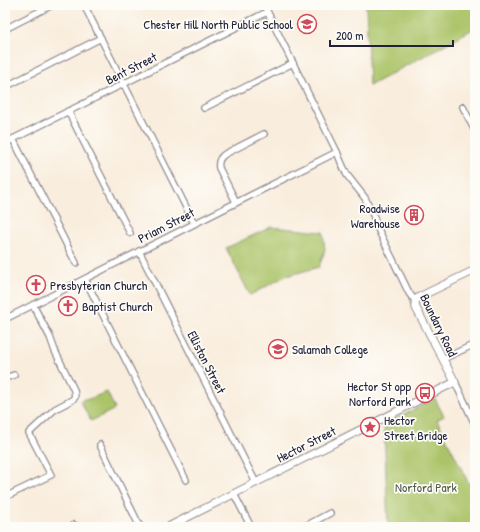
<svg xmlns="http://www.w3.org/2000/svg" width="480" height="532" viewBox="0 0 480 532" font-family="'Patrick Hand',sans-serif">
<rect width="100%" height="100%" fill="#fdfcf7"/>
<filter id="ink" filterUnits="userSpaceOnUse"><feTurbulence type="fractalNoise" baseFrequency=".025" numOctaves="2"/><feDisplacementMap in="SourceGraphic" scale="8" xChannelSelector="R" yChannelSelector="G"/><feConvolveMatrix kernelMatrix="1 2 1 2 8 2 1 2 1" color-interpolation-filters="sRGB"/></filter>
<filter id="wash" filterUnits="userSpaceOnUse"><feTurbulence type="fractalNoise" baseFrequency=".012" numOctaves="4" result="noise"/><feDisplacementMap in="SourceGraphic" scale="16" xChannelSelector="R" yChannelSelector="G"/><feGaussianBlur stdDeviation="0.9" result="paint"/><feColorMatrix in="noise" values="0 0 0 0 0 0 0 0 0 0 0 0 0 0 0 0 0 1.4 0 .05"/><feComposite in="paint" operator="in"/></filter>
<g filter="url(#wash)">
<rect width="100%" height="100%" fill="#f9eddd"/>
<g fill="#acc469" stroke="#677352">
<path d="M366 5H475V28L369 86Z"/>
<path d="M271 227 323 232 325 250 319 267 286 276 250 295 226 248Z"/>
<path d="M107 392 115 409 91 421 80 401 84 399H89Z"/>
<path d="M435 399 444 416 437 420 475 496V527H388L384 425Z"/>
</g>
</g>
<g filter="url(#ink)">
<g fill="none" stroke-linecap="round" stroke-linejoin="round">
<g stroke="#8e888c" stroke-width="8">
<g id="minor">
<path d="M84 5 194 223"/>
<path d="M264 5 337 152 341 162 347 175 365 198 372 212 379 231 409 293 412 297 416 300"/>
<path d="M5 29 52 5"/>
<path d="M5 87 101 38"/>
<path d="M463 107 475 131"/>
<path d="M204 108 293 63"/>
<path d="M68 111 130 233"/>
<path d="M13 139 76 263"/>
<path d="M5 143 267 12"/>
<path d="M236 202 219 168C218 162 219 158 225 154L264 134"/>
<path d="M139 251 256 483"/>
<path d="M85 279 186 480"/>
<path d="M5 319 337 152"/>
<path d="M443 359 475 344"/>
<path d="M5 376 8 377 14 375"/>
<path d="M455 382 475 424"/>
<path d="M100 445 140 527"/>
<path d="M234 494 251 527"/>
<path d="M5 497 51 475 29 433 55 409 72 400 75 397 74 390 55 351 50 337 33 305"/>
<path d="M72 527 74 525"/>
<path d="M304 527 330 513"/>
</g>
</g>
<g stroke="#8e888c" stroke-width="9">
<path id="major" d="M168 527 455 382 416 308 415 302 418 298 421 296 475 270"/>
</g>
<use href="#minor" stroke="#fff" stroke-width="5.5"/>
<use href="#major" stroke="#fff" stroke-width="7"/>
</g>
</g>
<defs>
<g id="school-ring" transform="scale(1)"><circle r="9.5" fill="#fdfcf7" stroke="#d1495b" stroke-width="1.5"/><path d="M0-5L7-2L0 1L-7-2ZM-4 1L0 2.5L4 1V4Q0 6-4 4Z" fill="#d1495b"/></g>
<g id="building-ring" transform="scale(1)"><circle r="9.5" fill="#fdfcf7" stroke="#d1495b" stroke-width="1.5"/><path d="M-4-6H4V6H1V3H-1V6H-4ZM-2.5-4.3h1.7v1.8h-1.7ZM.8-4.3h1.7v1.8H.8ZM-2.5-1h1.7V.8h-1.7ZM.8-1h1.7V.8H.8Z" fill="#d1495b"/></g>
<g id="church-ring" transform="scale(1)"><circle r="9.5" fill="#fdfcf7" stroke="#d1495b" stroke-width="1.5"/><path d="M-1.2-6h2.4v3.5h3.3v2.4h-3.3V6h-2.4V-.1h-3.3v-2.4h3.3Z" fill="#d1495b"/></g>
<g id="bus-ring" transform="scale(1)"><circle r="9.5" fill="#fdfcf7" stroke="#d1495b" stroke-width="1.5"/><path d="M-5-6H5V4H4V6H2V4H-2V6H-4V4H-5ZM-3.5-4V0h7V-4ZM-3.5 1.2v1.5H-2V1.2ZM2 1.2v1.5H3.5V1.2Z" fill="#d1495b"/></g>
<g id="sight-ring" transform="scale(1)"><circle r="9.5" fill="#fdfcf7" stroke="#d1495b" stroke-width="1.5"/><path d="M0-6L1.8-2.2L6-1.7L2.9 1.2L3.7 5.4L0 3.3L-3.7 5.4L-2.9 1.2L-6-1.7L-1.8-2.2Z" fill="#d1495b"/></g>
</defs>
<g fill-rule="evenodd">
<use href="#school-ring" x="307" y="24"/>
<use href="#building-ring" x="414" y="215"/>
<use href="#church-ring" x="36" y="285"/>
<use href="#church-ring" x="68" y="306"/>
<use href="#school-ring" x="278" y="349"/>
<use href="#bus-ring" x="425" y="393"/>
<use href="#sight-ring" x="370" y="427"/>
</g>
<g text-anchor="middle" stroke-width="3.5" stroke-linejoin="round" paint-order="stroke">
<g font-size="13" fill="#22223b" stroke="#fdfcf7" text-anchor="start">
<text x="293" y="29" text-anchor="end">Chester Hill North Public School</text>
<text x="400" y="213" text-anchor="end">Roadwise<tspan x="400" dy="15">Warehouse</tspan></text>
<text x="50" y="290">Presbyterian Church</text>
<text x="82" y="311">Baptist Church</text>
<text x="292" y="354">Salamah College</text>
<text x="411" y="391" text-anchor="end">Hector St opp<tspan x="411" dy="15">Norford Park</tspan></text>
<text x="384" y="425">Hector<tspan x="384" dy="15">Street Bridge</tspan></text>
</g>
<g font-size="13" fill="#22223b" stroke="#fdfcf7">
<text transform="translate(131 68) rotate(-27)" y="5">Bent Street</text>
<text transform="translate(166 225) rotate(-27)" y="5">Priam Street</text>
<text transform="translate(439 325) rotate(64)" y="5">Boundary Road</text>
<text transform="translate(207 362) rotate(63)" y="5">Elliston Street</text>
<text transform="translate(306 444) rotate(-27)" y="5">Hector Street</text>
</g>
<g font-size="13" fill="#525b4b" stroke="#fdfcf7">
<text x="426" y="492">Norford Park</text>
</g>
</g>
<rect width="480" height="532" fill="none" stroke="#fdfcf7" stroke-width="20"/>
<path d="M330 40v6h123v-6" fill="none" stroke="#22223b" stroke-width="2"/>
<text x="336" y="40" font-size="12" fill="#22223b" stroke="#fdfcf7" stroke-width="3" paint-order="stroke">200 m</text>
</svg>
